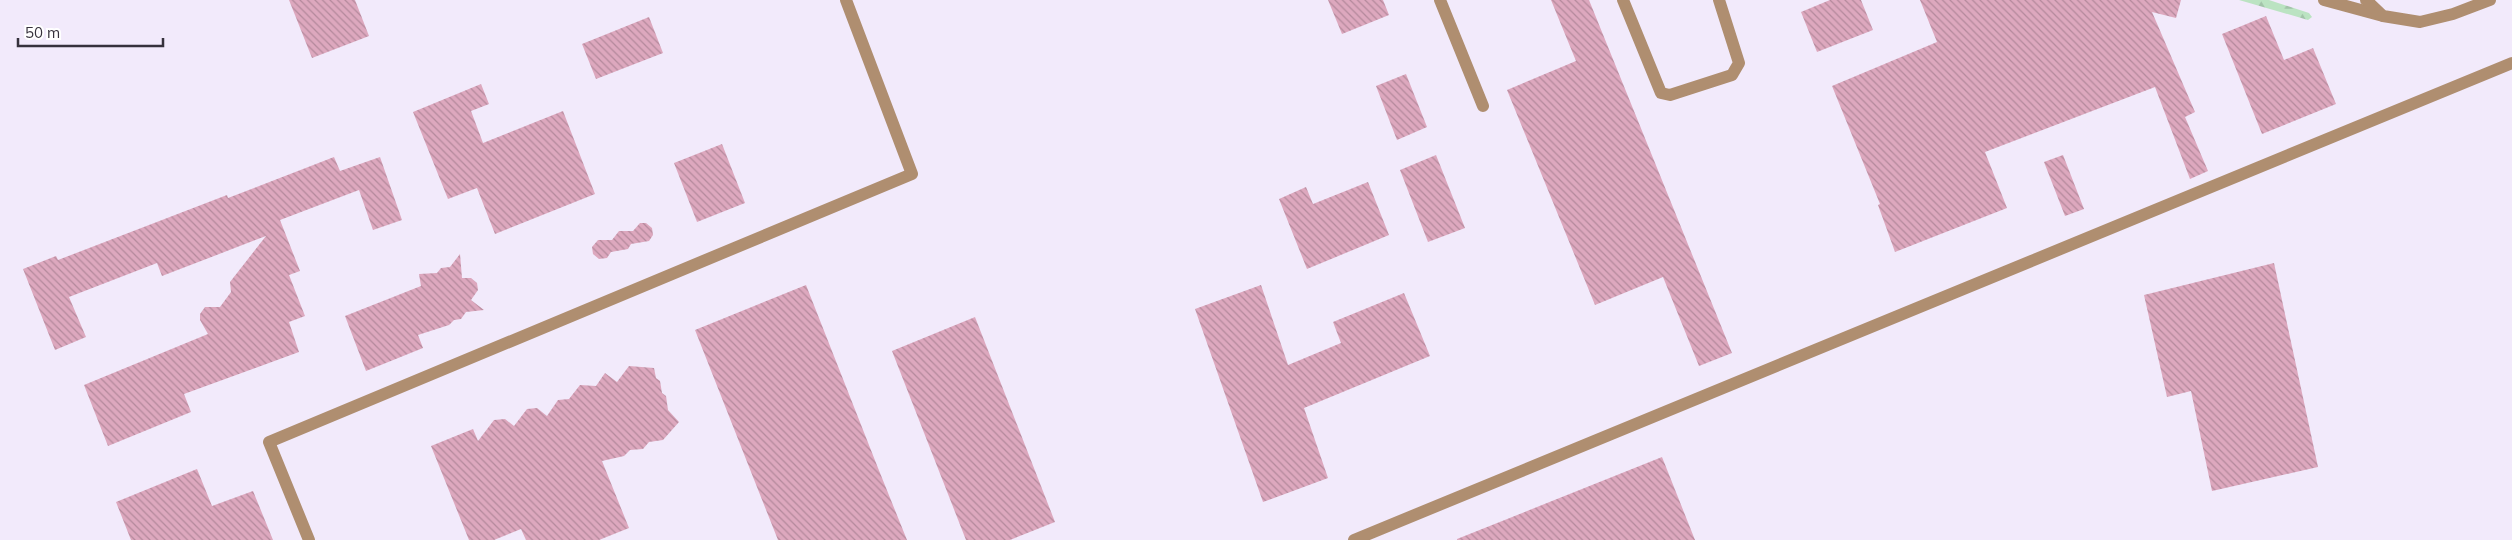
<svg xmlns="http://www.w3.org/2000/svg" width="2512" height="540" viewBox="0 0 2512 540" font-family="Mulish,sans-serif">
<defs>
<pattern id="forest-firs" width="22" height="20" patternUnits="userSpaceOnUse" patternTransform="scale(1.25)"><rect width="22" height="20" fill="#bbe3c2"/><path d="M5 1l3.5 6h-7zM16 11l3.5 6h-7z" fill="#a1c3a8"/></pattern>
<pattern id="building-back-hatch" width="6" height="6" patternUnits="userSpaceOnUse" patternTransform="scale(1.25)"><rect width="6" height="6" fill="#dda8be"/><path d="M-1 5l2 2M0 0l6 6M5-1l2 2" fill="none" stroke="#b4899c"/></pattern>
</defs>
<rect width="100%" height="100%" fill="#f2eafb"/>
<path fill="url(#forest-firs)" d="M2239 0H2269L2309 13 2312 17 2308 20Z"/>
<g fill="url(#building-back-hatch)">
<path d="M289 0H355L369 36 312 58Z"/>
<path d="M1328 0H1383L1389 15 1342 34Z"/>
<path d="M1551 0H1589L1732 353 1699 366 1663 277 1595 305 1507 90 1576 61Z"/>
<path d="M1830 0H1861L1873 30 1817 52 1801 12Z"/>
<path d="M1920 0H2181L2176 18 2152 12 2195 112 2185 117 2208 171 2190 179 2155 87 1985 152 2007 208 1895 252 1878 205 1880 204 1832 86 1937 42Z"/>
<path d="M2266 16 2284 60 2313 48 2336 104 2262 134 2222 34Z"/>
<path d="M649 17 663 53 596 79 582 44Z"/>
<path d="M1406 74 1427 127 1397 140 1376 86Z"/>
<path d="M481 84 489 104 471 111 483 143 563 111 595 194 495 234 477 188 448 199 413 112Z"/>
<path d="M722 144 745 203 697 222 674 163Z"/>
<path d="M1436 155 1465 228 1428 242 1400 170Z"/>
<path d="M2063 155 2084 209 2065 216 2044 162Z"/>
<path d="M334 157 340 171 380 157 402 220 373 230 359 190 280 220 300 271 289 275 305 316 289 322 299 352 184 394 191 412 108 446 84 385 208 334 200 320V314L205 307H220L231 292 230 282 266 236 162 276 157 263 69 297 86 337 55 350 23 269 56 256 58 260 227 195 228 198Z"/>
<path d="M1368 182 1389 235 1307 269 1279 199 1306 187 1313 204Z"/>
<path d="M640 223H646L652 228 653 235 649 241 631 244 628 249 611 252 607 258 599 259 593 254 592 247 598 240H612L619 231H633Z"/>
<path d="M460 254 462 278H471L477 283 478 290 471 300 484 310 466 312 461 319 454 320 449 325 418 335 423 348 366 371 345 316 421 286 419 274 437 273 441 268 450 267Z"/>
<path d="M2274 263 2318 467 2212 491 2191 391 2167 397 2144 295Z"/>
<path d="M806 285 878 468 907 540H778L753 477 695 330Z"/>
<path d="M1261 285 1288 365 1341 343 1333 322 1404 293 1430 356 1304 408 1328 478 1263 502 1195 309Z"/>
<path d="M975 317 1055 522 1010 540H966L892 351Z"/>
<path d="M629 366 654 368 656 378 660 381 662 393 666 396 668 410 679 422 663 440 649 442 643 449 630 450 624 456 602 461 629 528 599 540H526L521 529 494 540H469L431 446 473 429 478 441 494 420 505 419 514 426 527 409 537 408 547 416 558 400 569 399 580 385 596 386 605 373 617 382Z"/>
<path d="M1662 457 1695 540H1457V539Z"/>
<path d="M197 469 212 506 253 491 273 540H131L116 502Z"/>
</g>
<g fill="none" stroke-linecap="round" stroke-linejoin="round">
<g stroke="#af8e70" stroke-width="12">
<path d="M1440 0 1483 106"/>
<path d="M1623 0 1661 93 1670 95 1732 75 1739 63 1719 0"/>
<path d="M2324 0 2383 16"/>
<path d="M2366 0 2383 16 2420 22 2453 14 2490 0"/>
<path d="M309 540 269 442 912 174 846 0"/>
<path d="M1354 540 2512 63"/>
</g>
</g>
<path d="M18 38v8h145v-8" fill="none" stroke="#36313c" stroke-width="2.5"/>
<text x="25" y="38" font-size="15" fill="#36313c" stroke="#ffffff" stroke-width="4" paint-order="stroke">50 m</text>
</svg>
